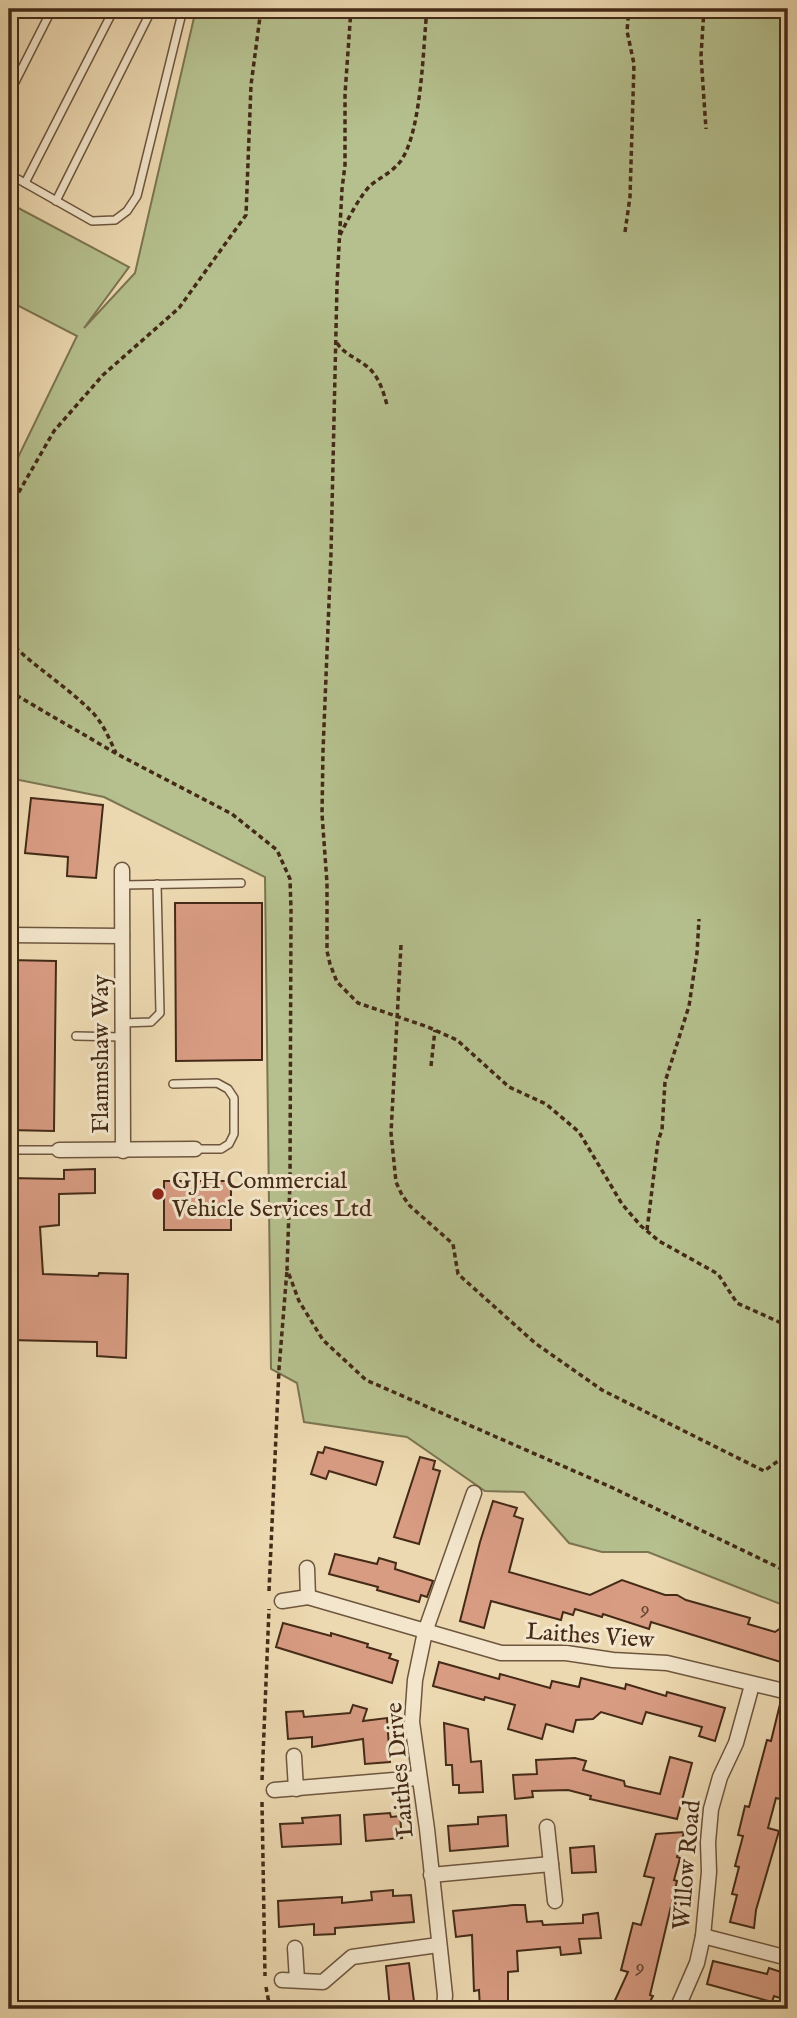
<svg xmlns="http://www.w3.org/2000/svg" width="797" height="2018" viewBox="0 0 797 2018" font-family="'IM FELL English',serif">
<rect width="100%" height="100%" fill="#edd9b1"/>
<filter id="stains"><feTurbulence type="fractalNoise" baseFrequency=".00286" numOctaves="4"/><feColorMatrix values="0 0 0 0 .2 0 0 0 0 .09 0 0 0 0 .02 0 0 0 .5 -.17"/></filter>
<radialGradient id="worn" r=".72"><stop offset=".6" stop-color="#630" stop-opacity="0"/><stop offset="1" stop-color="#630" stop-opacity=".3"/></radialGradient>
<path fill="#b5c08e" stroke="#7c7552" stroke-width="2" d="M196 9H788V1607L648 1552H602L569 1543 524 1492 485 1491 407 1437 304 1422 297 1383 271 1369 265 877 104 797 9 778V476L77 336 9 301V203L129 267 84 328 135 273Z"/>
<g fill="#d89c83" stroke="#442a17" stroke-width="2">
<path d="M31 798 103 805 96 878 67 876 68 857 25 853Z"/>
<path d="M175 903H262V1060L176 1061Z"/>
<path d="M9 960 56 961 54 1131 9 1130Z"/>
<path d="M95 1169V1193L59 1194V1225L40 1227 43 1274 98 1276 99 1273 128 1274 126 1358 97 1356V1342L9 1340V1178L64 1179V1170Z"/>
<rect x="164" y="1181" width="67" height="49"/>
<path d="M325 1447 383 1462 376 1485 329 1471 326 1479 311 1474 318 1452 323 1453Z"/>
<path d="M420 1457 435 1461 433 1469 440 1471 419 1544 394 1537Z"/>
<path d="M493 1501 517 1508 514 1516 523 1519 509 1572 590 1595 622 1580 665 1595H677L686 1600 750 1618 748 1624 775 1632 788 1623V1646L784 1663 651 1622 649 1629 603 1614 602 1617 575 1609 573 1615 563 1612 561 1620 491 1601 484 1628 460 1621 480 1542Z"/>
<path d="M335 1554 377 1564 379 1558 396 1563 395 1569 433 1581 427 1597 421 1595 419 1602 377 1590 378 1587 329 1574Z"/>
<path d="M283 1623 331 1636V1633L368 1644 367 1647 391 1654 389 1658 398 1661 392 1683 276 1647Z"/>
<path d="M439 1662 499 1679 500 1674 550 1688 552 1681 579 1687 581 1678 625 1689 626 1684 666 1696 667 1692 725 1708 715 1741 699 1736 702 1727 646 1712 642 1724 601 1712 593 1719 576 1720 573 1732 546 1724 542 1739 508 1729 515 1705 485 1697 484 1700 433 1686Z"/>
<path d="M781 1700 788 1701V1801L776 1798 768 1828 779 1831 756 1910 754 1928 730 1922 737 1895 732 1894 739 1867 735 1866 743 1836 738 1835 745 1806 749 1807 767 1740 771 1741Z"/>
<path d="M353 1705 367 1709 363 1721 387 1718 390 1762 365 1764 363 1739 312 1747V1737L288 1739 286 1712 303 1711 304 1717 350 1713Z"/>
<path d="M444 1723 468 1729 471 1762 481 1761 483 1792 459 1793V1785H453L452 1765H446Z"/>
<path d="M670 1757 692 1763 677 1819 590 1799 591 1796 568 1790 532 1791 533 1797 515 1799 513 1775 537 1774 536 1760 575 1758 586 1761 583 1770 624 1781 625 1786 660 1794Z"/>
<path d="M390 1813 391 1817 400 1816 402 1838 366 1841 364 1815Z"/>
<path d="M340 1815 341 1844 282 1847 280 1824 303 1823 302 1818Z"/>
<path d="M506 1815 508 1846 450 1851 448 1826 478 1824V1817Z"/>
<path d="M684 1832 677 1857 680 1858 674 1880 677 1881 650 1995 653 1996 646 2009H611L628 1972 621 1970 633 1923 641 1925 654 1878 644 1876 656 1834Z"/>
<path d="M594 1846 596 1872 572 1873 570 1848Z"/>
<path d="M393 1890V1896L411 1895 414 1922 335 1928V1934L314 1935V1924L279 1927 278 1901 342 1897V1903L372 1900 371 1892Z"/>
<path d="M514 1905H525L527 1922 542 1921 543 1925 583 1923V1915L598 1913 601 1938 579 1939 581 1953 561 1955 560 1947 517 1951 518 1971 508 1972V2009H480L479 1990 474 1991 472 1935 456 1937 453 1911Z"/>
<path d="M713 1961 767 1974 769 1968 787 1974 780 1998 774 1996 772 2002 707 1984Z"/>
<path d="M409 1963 415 2009H390L386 1966Z"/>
</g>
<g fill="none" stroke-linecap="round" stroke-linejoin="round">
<g stroke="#6e563e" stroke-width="10">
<g id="lane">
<path d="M9 94 52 9"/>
<path d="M9 174 92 221 115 220 127 211 137 196 183 9"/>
<path d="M25 183 114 9"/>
<path d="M56 201 152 9"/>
<path d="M123 885 241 883"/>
<path d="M122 1023 151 1022 160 1013 157 884"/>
<path d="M76 1036 122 1037"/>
<path d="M173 1084 217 1083 228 1089 234 1098V1134L229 1144 221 1149H195"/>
<path d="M9 1150H59"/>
</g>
</g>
<g stroke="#6e563e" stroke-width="17">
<g id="street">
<path d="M122 870 123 1151"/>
<path d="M9 935 122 936"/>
<path d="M59 1150 195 1149"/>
<path d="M307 1568 308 1597"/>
<path d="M282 1601 308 1597 501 1653H566L613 1660 667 1663 788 1692"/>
<path d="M294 1756 296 1789"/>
<path d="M274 1790 418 1778"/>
<path d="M547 1827 555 1901"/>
<path d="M431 1875 551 1864"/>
<path d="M703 1936 788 1958"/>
<path d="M295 1948 297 1980"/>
<path d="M282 1980 323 1982 352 1957 438 1945"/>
<path d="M444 2009 445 1995 427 1829 412 1722 415 1680 425 1632 474 1493"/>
<path d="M677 2009 697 1963 703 1936 709 1872 708 1842 711 1809 720 1777 736 1743 752 1685"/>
</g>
</g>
<g stroke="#442a17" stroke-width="3.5" stroke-dasharray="5 3.5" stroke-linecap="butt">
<path d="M351 9 345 94V165L342 189 337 285 331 553 323 751 322 814 327 883V951L330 964 337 982 358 1003 428 1027 457 1040 509 1087 546 1104 579 1132 622 1204 641 1226 659 1241 718 1274 737 1303 788 1326"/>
<path d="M704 9 701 56 706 129"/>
<path d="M625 232 630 197 634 64 627 31 629 9"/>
<path d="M340 235C347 221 360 195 371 185 381 177 392 172 400 162 422 133 423 46 427 9"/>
<path d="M337 343C344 354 355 357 365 365 378 374 383 390 387 405"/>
<path d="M9 516 16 497 54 431 103 375 179 308 246 215 251 85 261 9"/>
<path d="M9 641C34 667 65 685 90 710 102 721 109 738 116 753"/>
<path d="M9 691 117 754 232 814 277 850 290 879 291 909 290 1181 287 1269 299 1301 323 1340 366 1380 613 1488 788 1572"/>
<path d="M401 945 391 1133 396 1182 402 1195 410 1206 453 1244 458 1274 535 1343 602 1390 764 1471 788 1454"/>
<path d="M431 1066 435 1030"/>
<path d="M647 1230 658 1141 662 1130 665 1082 689 1006 697 953 699 919"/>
<path d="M269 1591 279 1369 287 1270"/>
<path d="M262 1780 269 1609"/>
<path d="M262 1802 265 1976"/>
<path d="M266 1987 270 2009"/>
</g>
<use href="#lane" stroke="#f3e6cc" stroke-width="7"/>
<use href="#street" stroke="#f3e6cc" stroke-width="14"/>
</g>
<circle fill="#8f2418" stroke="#f3e6cc" stroke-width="2.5" cx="158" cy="1194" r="7"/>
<g text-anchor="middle" stroke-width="6" stroke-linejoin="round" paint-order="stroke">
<g font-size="21" fill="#694632">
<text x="645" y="1615">9</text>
<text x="640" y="1973">9</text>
</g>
<g font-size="24" fill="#442a17" stroke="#f3e6cc">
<text transform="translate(100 1054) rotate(-90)" y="8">Flamnshaw Way</text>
<text transform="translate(590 1635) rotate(4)" y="8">Laithes View</text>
<text transform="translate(399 1770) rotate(-95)" y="8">Laithes Drive</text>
<text transform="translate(686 1865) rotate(-85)" y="8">Willow Road</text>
</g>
<g font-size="24" fill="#442a17" stroke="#f3e6cc" text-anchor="start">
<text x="172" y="1188">GJH Commercial<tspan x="172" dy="28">Vehicle Services Ltd</tspan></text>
</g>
</g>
<rect width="797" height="2018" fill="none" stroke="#edd9b1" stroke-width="35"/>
<rect x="10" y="10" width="776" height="1997" fill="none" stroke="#442a17" stroke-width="3.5"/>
<rect x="18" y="18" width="762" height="1983" fill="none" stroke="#442a17" stroke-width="2"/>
<rect width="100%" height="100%" filter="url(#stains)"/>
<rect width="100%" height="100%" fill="url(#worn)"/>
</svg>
